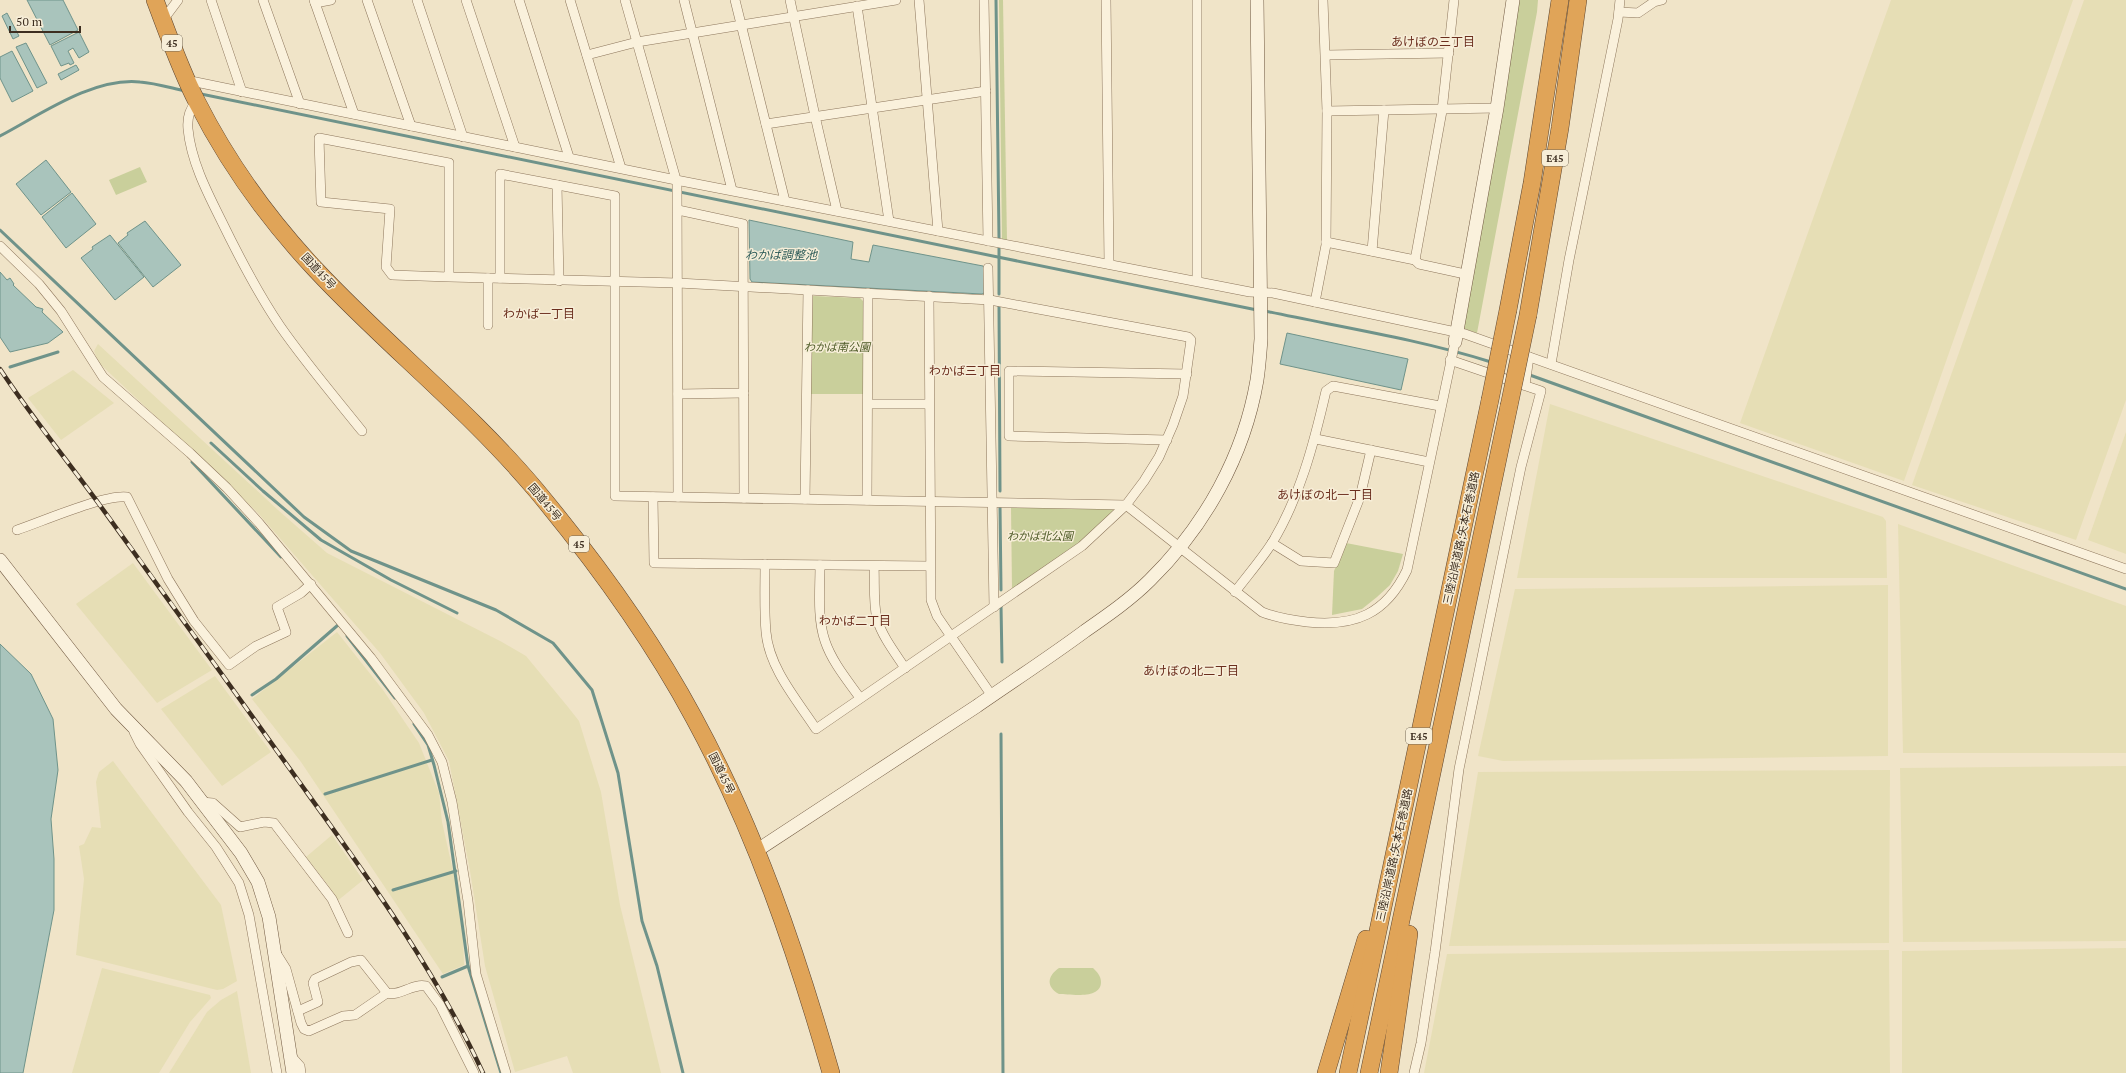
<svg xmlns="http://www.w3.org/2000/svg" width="2126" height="1073" viewBox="0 0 2126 1073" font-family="'PT Serif','Noto Sans JP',serif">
<rect width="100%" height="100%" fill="#f0e4c8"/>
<g fill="#e6deb5">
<path d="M1891 0H2073L1904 481 1740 423Z"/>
<path d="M2084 0H2126V400L2076 540 1912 485Z"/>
<path d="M98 344 278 510 327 553 502 642 526 656 568 707 579 721 601 792 620 905 661 1073H573L567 1056 515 1072 485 966 470 871 449 761 424 713 380 653 257 512 99 363 94 351Z"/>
<path d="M73 370 114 403 61 440 28 398Z"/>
<path d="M1550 404 1883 517 1886 521 1887 578H1517Z"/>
<path d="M2126 432V554L2088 540Z"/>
<path d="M1898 524 2126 606V753H1903Z"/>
<path d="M133 563 212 670 157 703 76 604Z"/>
<path d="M1888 585V756L1503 761 1478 756 1515 589Z"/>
<path d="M337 632 383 690 419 743 439 793 442 822 458 893 463 936 464 965 443 974 301 762 252 699Z"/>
<path d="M215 676 271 752 222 786 161 709Z"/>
<path d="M113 761 221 905 237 981 223 989 217 990 76 955 84 879 79 846 84 844 92 827 101 828 96 782 99 772Z"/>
<path d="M2126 766V941L1903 942 1900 768Z"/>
<path d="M1890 770 1889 943 1449 946 1478 772Z"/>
<path d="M332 835 363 880 336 902 328 885 306 857Z"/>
<path d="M2126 948V1073H1902V951Z"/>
<path d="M1889 950 1890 1073H1424L1447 954Z"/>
<path d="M102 968 210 995 211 998 190 1022 159 1073H72Z"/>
<path d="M237 991 251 1073H169L207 1012 221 1000Z"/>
</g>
<g fill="#c9cf9b">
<path d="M999 0H1003L1007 241 1002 240Z"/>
<path d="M1518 0H1538L1537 12 1477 333 1465 329 1463 325Z"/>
<path d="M140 167 147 182 116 195 109 180Z"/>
<path d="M813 296 860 298 863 301V394H811V298Z"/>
<path d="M1011 507 1112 508 1114 512 1076 546 1012 590Z"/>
<path d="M1346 543 1403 554 1398 571 1390 585 1377 597 1362 609 1332 615 1334 571Z"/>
<path d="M1059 968H1093C1097 972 1101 976 1101 982 1101 1000 1070 994 1059 994 1046 987 1047 976 1059 968Z"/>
</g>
<g fill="#a9c4bc" stroke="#6f938a">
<path d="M27 0H63L78 30 50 45Z"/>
<path d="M7 13 19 36 13 39 2 16Z"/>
<path d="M79 32 89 52 79 58 73 48 68 51 74 63 70 65 69 63 61 66 51 46Z"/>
<path d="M26 43 47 83 37 88 16 47Z"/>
<path d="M12 51 33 91 12 102 0 78V57Z"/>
<path d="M76 65 79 70 61 80 58 74Z"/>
<path d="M46 160 71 192 41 215 16 184Z"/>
<path d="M72 193 96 224 66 248 42 217Z"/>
<path d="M749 220 853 242 851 259 869 262 873 245 983 266 985 269 986 292 982 294 752 282 750 279Z"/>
<path d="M145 221 181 265 153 287 118 243 128 235 127 233Z"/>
<path d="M110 235 144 277 115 300 81 258 93 249 92 247Z"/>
<path d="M0 272 7 280 10 278 14 284 13 285 36 307 43 309 42 312 63 332 48 343 10 352 0 337Z"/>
<path d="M1287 333 1408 359 1401 390 1280 364Z"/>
<path d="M0 644 31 674 53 719 58 770 51 819 54 859V910L23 1073H0Z"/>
</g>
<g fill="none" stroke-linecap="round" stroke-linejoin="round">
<g stroke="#6f938a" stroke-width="3">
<path d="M996 0 999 238"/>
<path d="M201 94 1257 310"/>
<path d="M0 136C40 115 93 77 140 82 155 83 171 88 185 91"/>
<path d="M0 230 304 517 351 551 496 610 553 643 592 690 618 773 642 921 657 966 683 1073"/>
<path d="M999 248V294"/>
<path d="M999 305 1000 491"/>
<path d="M1265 311C1340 327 1418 339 1491 362"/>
<path d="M10 367 58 352"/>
<path d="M1527 374 2126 589"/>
<path d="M211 443 263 491 321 540 391 580 457 613"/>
<path d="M192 462 281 557"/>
<path d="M1000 506 1001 590"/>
<path d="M1001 605 1002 662"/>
<path d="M347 636 395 698"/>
<path d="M252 695 276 679 338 625"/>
<path d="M414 724 428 745 434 765 448 822 468 966 501 1073"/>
<path d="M1001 734 1003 1073"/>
<path d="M325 794 432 760"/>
<path d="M393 890 456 871"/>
<path d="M442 977 468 966"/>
</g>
<g stroke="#8d765c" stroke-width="10">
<g id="street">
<path d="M211 0 242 92"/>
<path d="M263 0 300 104"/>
<path d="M314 0 354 114"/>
<path d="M367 0 411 126"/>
<path d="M417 0 463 137"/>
<path d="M466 0 515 147"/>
<path d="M519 0 569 157"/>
<path d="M570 0 621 168"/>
<path d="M625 0 677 183 678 497"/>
<path d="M684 0 732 190"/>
<path d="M735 0 785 201"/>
<path d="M790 0 815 116 837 211"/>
<path d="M919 0 938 231"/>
<path d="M984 0 988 241"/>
<path d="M1106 0 1109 264"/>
<path d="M1197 0V281"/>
<path d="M315 3 331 0"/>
<path d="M857 6 889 221"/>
<path d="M1619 12 1638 13 1654 2 1662 0"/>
<path d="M163 20 178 0"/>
<path d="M587 55 637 42 896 0"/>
<path d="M1326 55 1449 53"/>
<path d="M186 80 676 180 1250 292 1273 293 1465 334 2126 569"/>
<path d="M196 102C190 109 187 119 188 129 191 161 207 192 221 220 239 257 257 292 280 326 305 362 334 396 362 431"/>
<path d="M1327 111 1497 108"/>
<path d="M766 124 986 91"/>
<path d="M557 185 559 281"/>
<path d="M678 210 743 224 744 498"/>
<path d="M1326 242 1415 260 1442 111 1454 0"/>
<path d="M0 246 39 284 61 311 103 377 190 453 227 488 259 523 371 658 428 735 442 762 452 802 468 901 476 974 506 1073"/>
<path d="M1372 251 1384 110"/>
<path d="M1415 260 1419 264 1465 274"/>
<path d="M988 268 994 607"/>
<path d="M449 277 392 275 386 267 390 209 321 202 319 138 449 163V277L678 283 990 300 1188 337 1191 340 1183 396 1173 425 1159 457 1144 481 1126 505 1082 546 816 729C797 700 769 668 766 632 764 610 765 587 765 564"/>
<path d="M500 278V174L615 196V496L1126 505 1262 612C1277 618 1290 620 1307 622 1355 627 1386 614 1407 570L1455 342"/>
<path d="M929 296 931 600 937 616 992 696"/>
<path d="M1315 302 1326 245 1327 111 1323 0"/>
<path d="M488 325V278"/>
<path d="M1551 364 1569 260 1618 19 1620 0"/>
<path d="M1525 385 1529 357"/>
<path d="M678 394 744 393"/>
<path d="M869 404H929"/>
<path d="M1316 439 1429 462"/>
<path d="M1167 440 1009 436V371L1187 374"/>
<path d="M653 497 654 563 929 566"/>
<path d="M805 499 808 290"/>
<path d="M867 500 868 293"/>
<path d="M17 530C41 522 105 494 127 497L168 579 194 621 229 665 256 646 286 632 277 607 301 593 311 584"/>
<path d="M1272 543 1301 561 1334 563 1360 497 1371 450"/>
<path d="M820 565C820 589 817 618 825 641 832 662 848 681 860 698"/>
<path d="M874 566C875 583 873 602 877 619 882 636 895 653 905 668"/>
<path d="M1235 592C1247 576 1261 560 1272 543 1300 497 1314 443 1326 391L1333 386 1440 406"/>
<path d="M134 732 140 744 188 812 216 847 239 883 249 915 277 1073"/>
<path d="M201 802 213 803 240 827 264 822 274 823 332 899 348 933"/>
<path d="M276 953 286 969 301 1023 304 1029 309 1031 343 1016 355 1015 387 993"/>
<path d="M298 1011 318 1002 313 983 315 979 351 962 361 960 387 993C400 997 412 983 426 986L440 1005 474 1073"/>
<path d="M291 1056 300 1066 301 1073"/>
<path d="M1414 1073 1421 1043 1435 952 1459 769 1521 467 1541 391 1450 360"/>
</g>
</g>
<g stroke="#6f573f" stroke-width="14">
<g id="secondary">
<path d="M1455 342 1497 108 1513 0"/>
<path d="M0 560 116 709 186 781 241 853 258 882 269 917 293 1073"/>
<path d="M756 851C830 803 903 754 977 706 1013 681 1050 657 1085 631 1108 615 1131 599 1150 580 1205 526 1244 456 1257 380 1259 367 1260 353 1261 339L1257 0"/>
</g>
</g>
<g stroke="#5b4430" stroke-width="18">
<g id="highway">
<path d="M155 0C168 34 180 69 197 102 228 163 269 220 316 270 387 346 469 410 536 490 595 561 650 636 694 718 755 830 796 951 831 1073"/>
<path d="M1508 310 1532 183 1560 0"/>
<path d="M1528 315 1560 128 1578 0"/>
<path d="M1326 1073 1366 939"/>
<path d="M1348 1073 1490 400"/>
<path d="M1369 1073 1509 406"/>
<path d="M1389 1073 1409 934"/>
</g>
</g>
<use href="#street" stroke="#faf1dc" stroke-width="9"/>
<use href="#secondary" stroke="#faf1dc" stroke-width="13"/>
<use href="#highway" stroke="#e0a458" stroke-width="17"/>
<g stroke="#3d2e20" stroke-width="4.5">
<path id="rail" d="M0 369C31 416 66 459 99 504 167 597 233 690 300 783 367 876 435 969 483 1073"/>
</g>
<use href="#rail" stroke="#f7eed8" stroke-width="3" stroke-dasharray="9" stroke-linecap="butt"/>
<g stroke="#5b4430" stroke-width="18" stroke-linecap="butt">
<g id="highway-bridge">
<path d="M1490 400 1508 310"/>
<path d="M1509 406 1528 315"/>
</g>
</g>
<use href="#highway-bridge" stroke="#e0a458" stroke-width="17"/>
</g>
<g text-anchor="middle" stroke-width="3" stroke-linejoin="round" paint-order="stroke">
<g fill="#f7eed8" stroke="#756857" stroke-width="1">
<rect x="162" y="35" width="20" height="16" rx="3"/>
<rect x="1542" y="150" width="26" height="16" rx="3"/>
<rect x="569" y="536" width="20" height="16" rx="3"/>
<rect x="1406" y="728" width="26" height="16" rx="3"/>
</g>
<g font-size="10" font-weight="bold" fill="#3d2e20">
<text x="172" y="47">45</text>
<text x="1555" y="162">E45</text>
<text x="579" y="548">45</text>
<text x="1419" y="740">E45</text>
</g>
<g font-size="11" fill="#3d2e20" stroke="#f7eed8">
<text transform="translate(319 271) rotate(47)" y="4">国道45号</text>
<text transform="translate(545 502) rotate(50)" y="4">国道45号</text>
<text transform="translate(1461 538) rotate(-78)" y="4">三陸沿岸道路;矢本石巻道路</text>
<text transform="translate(722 773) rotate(64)" y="4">国道45号</text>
<text transform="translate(1394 855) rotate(-78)" y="4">三陸沿岸道路;矢本石巻道路</text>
</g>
<g font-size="11" font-style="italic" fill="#4d5a26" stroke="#f7eed8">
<text x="837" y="351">わかば南公園</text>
<text x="1040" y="540">わかば北公園</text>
</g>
<g font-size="12" fill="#6b2e1e" stroke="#f7eed8">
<text x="1433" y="46">あけぼの三丁目</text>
<text x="539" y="318">わかば一丁目</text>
<text x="965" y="375">わかば三丁目</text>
<text x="1325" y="499">あけぼの北一丁目</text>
<text x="855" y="625">わかば二丁目</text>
<text x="1191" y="675">あけぼの北二丁目</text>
</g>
<g font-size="12" font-style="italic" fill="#2f5d5a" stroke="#f7eed8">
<text x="781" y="259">わかば調整池</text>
</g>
</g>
<path d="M10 26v6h70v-6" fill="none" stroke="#3d2e20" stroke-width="2"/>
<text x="16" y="26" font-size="12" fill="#3d2e20" stroke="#f7eed8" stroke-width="3" paint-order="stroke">50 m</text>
</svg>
